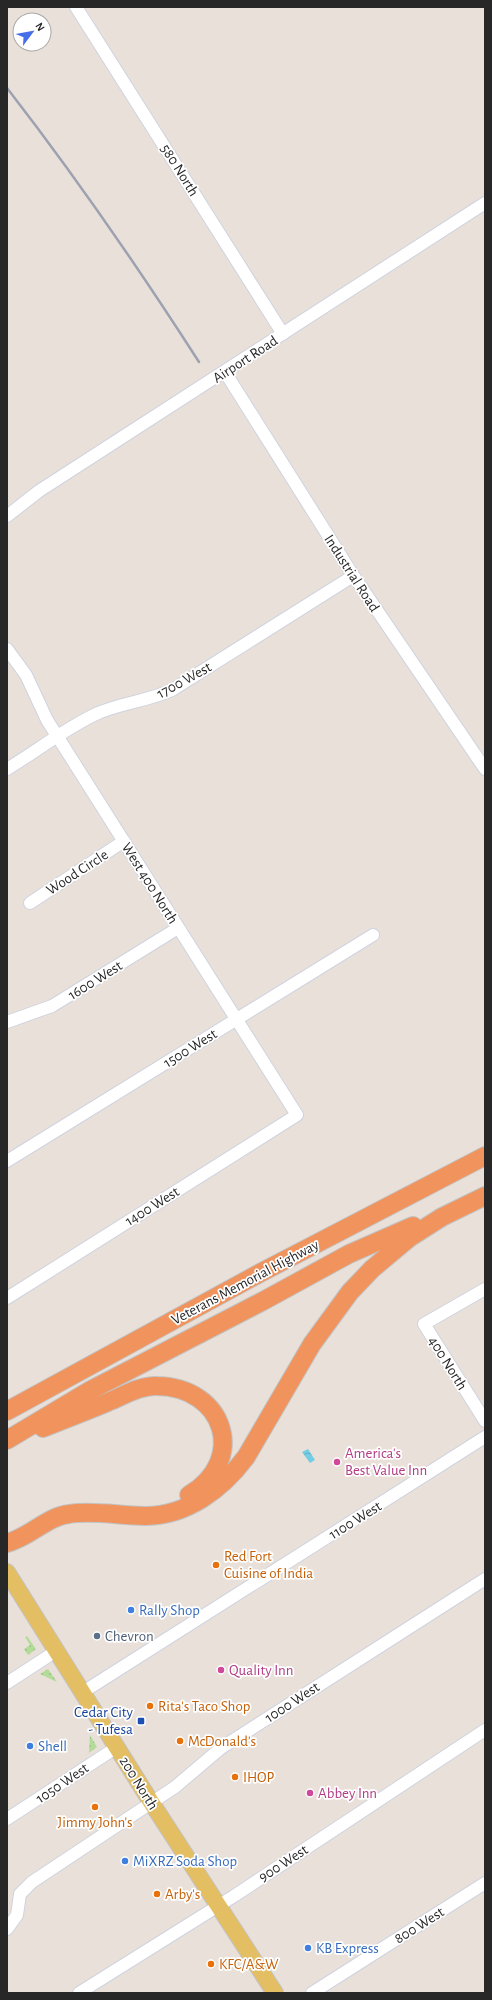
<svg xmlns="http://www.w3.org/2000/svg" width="492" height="2000" viewBox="0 0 492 2000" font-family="'Alegreya Sans',sans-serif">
<defs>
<pattern id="grass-dots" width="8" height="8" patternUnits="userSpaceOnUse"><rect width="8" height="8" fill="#b4dc99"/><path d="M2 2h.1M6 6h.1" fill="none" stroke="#9bbd84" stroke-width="1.8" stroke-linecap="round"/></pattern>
<pattern id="water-waves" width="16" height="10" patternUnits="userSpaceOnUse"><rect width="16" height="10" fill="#73cde4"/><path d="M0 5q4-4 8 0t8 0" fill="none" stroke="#64b0c4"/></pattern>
</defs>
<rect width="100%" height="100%" fill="#e9e1d9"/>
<g fill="url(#grass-dots)">
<path d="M27 1636 36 1649 28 1655 24 1649 30 1645 25 1637Z"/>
<path d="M48 1669 57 1682 40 1674Z"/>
<path d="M90 1735 97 1747 89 1753Z"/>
</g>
<path fill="url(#water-waves)" d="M308 1449 315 1460 310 1463 302 1452Z"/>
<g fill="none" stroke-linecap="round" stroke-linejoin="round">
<g stroke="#cfd3df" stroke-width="14">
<g id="minor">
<path d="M76 7 283 334"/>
<path d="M225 372 351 572 485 769"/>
<path d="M7 516 39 491 485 203"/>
<path d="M7 649 26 675 47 720 297 1115 7 1298"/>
<path d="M7 769C35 752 66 728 96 714 120 703 148 701 172 690L353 576"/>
<path d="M30 903 124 841"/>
<path d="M7 1022 52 1006 178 928"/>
<path d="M7 1161 373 935"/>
<path d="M485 1289 424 1324 485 1421"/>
<path d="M7 1683 56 1651"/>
<path d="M83 1692 485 1437"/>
<path d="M7 1819 117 1747"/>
<path d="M7 1929 17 1915 20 1894 32 1882 175 1787 221 1748 485 1579"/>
<path d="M79 1993 234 1896 485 1730"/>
<path d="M312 1993 485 1883"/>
</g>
</g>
<g stroke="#c3c3c3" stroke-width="18">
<path id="major" d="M7 1572 151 1802 275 1993"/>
</g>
<g stroke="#c3c3c3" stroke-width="20">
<g id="highway">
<path d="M7 1411 260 1273 485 1156"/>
<path d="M43 1428C65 1419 87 1411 108 1402 123 1396 141 1385 157 1386 225 1387 248 1460 189 1495"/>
<path d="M7 1440 89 1391 263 1301 349 1254 413 1226"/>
<path d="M7 1543C30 1537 46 1517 69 1514 94 1510 120 1516 145 1516 187 1516 222 1489 246 1457L312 1344 350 1292 372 1269 409 1238 442 1217 485 1196"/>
</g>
</g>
<use href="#minor" stroke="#fff" stroke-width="12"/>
<use href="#major" stroke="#e4be63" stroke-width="16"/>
<use href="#highway" stroke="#f1935d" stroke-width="18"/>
<path stroke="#9da1b0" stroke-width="2.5" d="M7 88C76 177 138 267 199 362"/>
</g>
<g fill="#d1479c" stroke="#fff" stroke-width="1.5">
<circle cx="337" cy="1462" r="4"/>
<circle cx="221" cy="1670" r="4"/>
<circle cx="310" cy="1793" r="4"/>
</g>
<g fill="#e8710a" stroke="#fff" stroke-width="1.5">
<circle cx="216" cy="1565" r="4"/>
<circle cx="150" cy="1706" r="4"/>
<circle cx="180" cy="1741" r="4"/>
<circle cx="235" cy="1777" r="4"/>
<circle cx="95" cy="1807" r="4"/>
<circle cx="157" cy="1894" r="4"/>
<circle cx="211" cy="1964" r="4"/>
</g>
<g fill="#3f7fe0" stroke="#fff" stroke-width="1.5">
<circle cx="131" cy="1610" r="4"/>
<circle cx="30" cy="1746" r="4"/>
<circle cx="125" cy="1861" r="4"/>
<circle cx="308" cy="1948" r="4"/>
</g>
<circle fill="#5c6f8a" stroke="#fff" stroke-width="1.5" cx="97" cy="1636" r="4"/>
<rect fill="#1a4fb4" stroke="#fff" stroke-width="1.5" x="137" y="1717" width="8" height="8" rx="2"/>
<g text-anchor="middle" stroke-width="3.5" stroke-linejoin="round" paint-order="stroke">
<g font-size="15" fill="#272727" stroke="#fff">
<text transform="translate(180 170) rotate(58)" y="5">580 North</text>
<text transform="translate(245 359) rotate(-33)" y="5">Airport Road</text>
<text transform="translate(352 573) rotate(57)" y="5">Industrial Road</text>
<text transform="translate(184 680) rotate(-29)" y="5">1700 West</text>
<text transform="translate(77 872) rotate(-33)" y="5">Wood Circle</text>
<text transform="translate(150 883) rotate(58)" y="5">West 400 North</text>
<text transform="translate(95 980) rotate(-32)" y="5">1600 West</text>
<text transform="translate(190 1048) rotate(-32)" y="5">1500 West</text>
<text transform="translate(152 1206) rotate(-32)" y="5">1400 West</text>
<text transform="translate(245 1282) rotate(-28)" y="5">Veterans Memorial Highway</text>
<text transform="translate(448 1363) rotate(58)" y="5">400 North</text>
<text transform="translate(355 1520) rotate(-32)" y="5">1100 West</text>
<text transform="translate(292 1702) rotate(-33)" y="5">1000 West</text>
<text transform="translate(62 1783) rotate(-34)" y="5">1050 West</text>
<text transform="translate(139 1783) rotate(58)" y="5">200 North</text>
<text transform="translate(283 1863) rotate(-33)" y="5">900 West</text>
<text transform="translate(419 1925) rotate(-32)" y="5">800 West</text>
</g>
<g font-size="15" fill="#b23c85" stroke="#fff" text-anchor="start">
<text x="345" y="1458">America's<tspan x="345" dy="17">Best Value Inn</tspan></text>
<text x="229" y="1675">Quality Inn</text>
<text x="318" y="1798">Abbey Inn</text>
</g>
<g font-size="15" fill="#c56008" stroke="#fff" text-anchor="start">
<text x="224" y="1561">Red Fort<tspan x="224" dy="17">Cuisine of India</tspan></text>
<text x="158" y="1711">Rita's Taco Shop</text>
<text x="188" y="1746">McDonald's</text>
<text x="243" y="1782">IHOP</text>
<text x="95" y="1827" text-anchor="middle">Jimmy John's</text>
<text x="165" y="1899">Arby's</text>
<text x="219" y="1969">KFC/A&amp;W</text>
</g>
<g font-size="15" fill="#366cbe" stroke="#fff" text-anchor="start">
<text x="139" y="1615">Rally Shop</text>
<text x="38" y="1751">Shell</text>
<text x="133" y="1866">MiXRZ Soda Shop</text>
<text x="316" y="1953">KB Express</text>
</g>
<g font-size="15" fill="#4e5e75" stroke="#fff" text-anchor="start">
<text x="105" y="1641">Chevron</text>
</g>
<g font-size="15" fill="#164399" stroke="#fff" text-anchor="end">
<text x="133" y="1717">Cedar City<tspan x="133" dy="17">- Tufesa</tspan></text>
</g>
</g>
<rect width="492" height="2000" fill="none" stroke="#272727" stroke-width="16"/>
<g transform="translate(32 32) rotate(58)"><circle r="19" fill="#ffffff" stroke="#a9a9a9"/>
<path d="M0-3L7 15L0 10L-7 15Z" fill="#456eea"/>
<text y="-6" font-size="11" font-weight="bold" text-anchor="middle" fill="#272727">N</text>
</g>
</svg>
